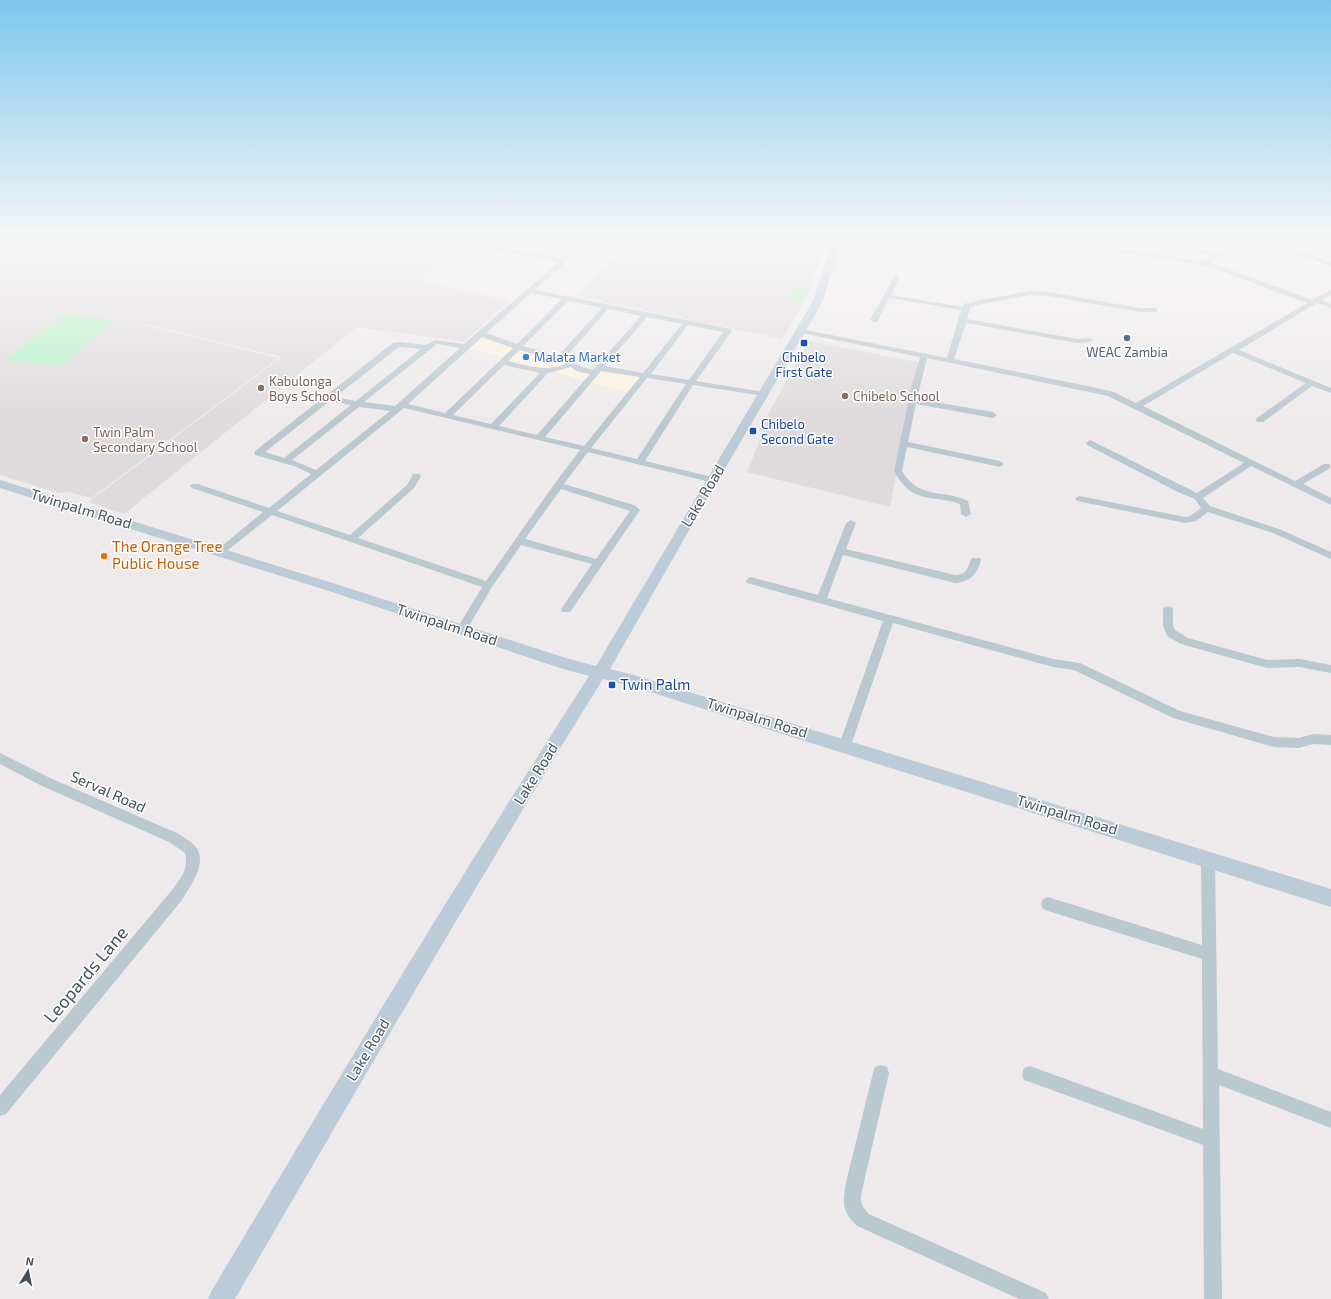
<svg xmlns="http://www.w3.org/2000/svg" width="1331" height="1299" viewBox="0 0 1331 1299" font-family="'Exo 2',sans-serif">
<rect width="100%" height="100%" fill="#eeeaeb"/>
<path fill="#fdf2e0" d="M481 334 596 373 600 368 645 374 631 394 466 347Z"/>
<g fill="#dfdbdd">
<path d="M0 239H598L586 255 564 260 470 240 420 280 509 301 464 342 357 327 124 514 88 502 282 357 144 324 121 338 143 325 279 358 91 498 69 492 59 493 0 475Z"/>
<path d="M633 239H726L823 246 811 290 782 339 577 296Z"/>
<path d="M809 341 918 362 890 507 747 472 763 432 759 430Z"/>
</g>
<g fill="#b3f2c6">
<path d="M794 288 807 290 801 301 788 299Z"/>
<path d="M64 314 113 320 62 365 6 360Z"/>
</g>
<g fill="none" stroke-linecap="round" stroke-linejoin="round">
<g fill="#bac8d0" fill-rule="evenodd">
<path d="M1035 239H1051L1202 261 1211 257 1163 239H1172L1216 254 1246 239H1254L1210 262 1312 300 1331 290V295L1322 300 1331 304V308L1317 303 1239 350 1331 388V393L1312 386 1263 422H1257L1256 420 1257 418 1306 383 1233 353 1143 406 1295 481 1324 464H1330V468L1303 484 1331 498V505L1251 466 1203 498 1210 506 1279 529 1331 552V559L1273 533 1208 512 1196 521 1185 523 1077 501 1075 499 1077 497 1080 496 1185 517 1190 516 1201 508 1195 499 1178 492 1087 445 1086 443 1090 440 1197 493 1244 463 1108 396 927 358 917 399 993 412 997 415 993 418 916 404 908 442 1000 461 1004 464 1000 467 907 447 902 471C919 500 944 489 968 501L971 514 966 517 961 514 960 504C931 494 912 505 894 471L912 384 920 357 801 333 797 331 801 329 947 358 961 310 889 298 877 322H874L870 320 895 275 900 276 891 295 963 307 964 304 976 301 1030 291 1048 292 1140 308H1157V312H1140L1048 296 1030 295 977 305 970 307 967 319 1077 339 1090 338 1094 340 1090 342 1077 343 966 323 954 359 1092 387 1114 392 1136 403 1307 303 1204 265 1038 241Z"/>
<path d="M1256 239H1265L1331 262V266Z"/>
<path d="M463 243 481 244 560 258 565 261V263L535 290 731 329 732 331 696 381 764 392 768 394 764 396 693 385 645 461 717 478 719 480 717 482 714 483 588 452 564 484 634 505 640 510 570 612H562L561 609 592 564 521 545 492 587 465 633H457L456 630 482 587 272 515 223 554H217L215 552 217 550 263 512 192 488 190 486 192 484H198L269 508 311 474 297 467 255 455 254 453 255 451 393 343 400 342 426 345 435 340 464 344 559 262 481 248 461 246V244ZM531 293 562 299 517 344 486 333ZM568 301 602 308 558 356 523 346ZM608 309 641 316 593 370 582 367 565 358ZM647 317 682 324 643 373 605 366ZM688 325 723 332 689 380 651 374ZM482 337 513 348 445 413 408 404ZM437 344 460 348 395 406 364 402ZM399 347 421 349 356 401 335 397ZM520 350 563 363 566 364C546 372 528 366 508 361ZM504 365 540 373 491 424 453 415ZM571 367 576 371 590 374 537 435 499 426 548 373ZM601 371 640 377 584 446 545 437ZM647 378 686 384 637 459 591 448ZM330 401 351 405 284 458 265 452ZM359 407 390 411 316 470 292 460ZM404 408 580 450 555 483 486 581 358 538 414 488 421 476 419 474H413L407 485 350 535 277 511ZM561 489 630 511 596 559 525 539Z"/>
<path d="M851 520 856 523 846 549 955 575C968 575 967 567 972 558H980L981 560C977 575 970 582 955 583L843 555 827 598 1053 659 1080 663 1180 711 1274 737 1299 738 1313 734 1331 735V745L1313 744 1299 748 1274 747 1173 718 1074 670 1053 667 893 623 851 745 849 748 845 750 841 748 839 745 883 621 747 583 746 581 747 579 751 577 818 595 846 523Z"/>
<path d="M1168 606 1172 607 1173 610V626L1175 630 1188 638 1267 660 1299 659 1331 665V673L1299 667 1267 668 1181 644 1167 636 1166 633 1163 626V610L1164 607Z"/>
<path d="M0 753 50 778 179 834C184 837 190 841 194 845 210 860 190 886 182 900L6 1114 0 1116V1095L172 890C181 877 189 870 185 853L169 842 42 786 0 764Z"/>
<path d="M1208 854 1213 856 1215 860 1218 1069 1331 1112V1128L1219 1085 1222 1299H1204L1203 1145 1030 1082 1024 1080 1022 1074 1024 1068 1030 1066 1203 1129 1202 959 1048 911 1043 909 1041 904 1043 899 1048 897 1202 945 1201 860 1203 856Z"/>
<path d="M881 1065 887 1067 889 1073 864 1182C861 1197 857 1202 869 1214L1046 1293 1049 1299H1019L857 1226C841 1210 843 1203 846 1182L873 1073 875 1067Z"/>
</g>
<path fill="#bbcbd7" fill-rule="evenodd" d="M787 239H855L854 241 840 243 823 301 688 532 610 669 634 675 1331 889V907L634 687 603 679C476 883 356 1091 235 1299H208L212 1290C335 1084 459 878 589 676L560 668 329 591 0 488V480L339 585 566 658 596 666 813 301 831 244 791 242Z"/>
</g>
<linearGradient id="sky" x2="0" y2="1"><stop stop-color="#7cc8ed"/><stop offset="0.57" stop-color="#f7f6f6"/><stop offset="1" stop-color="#f7f6f6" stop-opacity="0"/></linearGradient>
<rect width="1331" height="421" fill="url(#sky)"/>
<circle fill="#5c6f8a" stroke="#fff" stroke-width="1.5" cx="1127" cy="338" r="4"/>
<g fill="#1a4fb4" stroke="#fff" stroke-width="1.5">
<rect x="800" y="339" width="8" height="8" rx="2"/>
<rect x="749" y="427" width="8" height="8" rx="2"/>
<rect x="608" y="681" width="8" height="8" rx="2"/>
</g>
<circle fill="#3f7fe0" stroke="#fff" stroke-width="1.5" cx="526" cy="357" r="4"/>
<g fill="#8d6e63" stroke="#fff" stroke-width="1.5">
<circle cx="261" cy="388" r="4"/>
<circle cx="845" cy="396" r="4"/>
<circle cx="85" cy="439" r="4"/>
</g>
<circle fill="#e8710a" stroke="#fff" stroke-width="1.5" cx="104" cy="556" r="4"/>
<g text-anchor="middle" stroke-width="3" stroke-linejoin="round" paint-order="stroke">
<g font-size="13" fill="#4e5e75" stroke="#fff">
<text x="1127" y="357">WEAC Zambia</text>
</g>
<g font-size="13" fill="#366cbe" stroke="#fff" text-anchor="start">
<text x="534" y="362">Malata Market</text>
</g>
<g font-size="13" fill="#164399" stroke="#fff">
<text x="804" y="362">Chibelo<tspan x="804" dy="15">First Gate</tspan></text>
<text x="761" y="429" text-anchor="start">Chibelo<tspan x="761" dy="15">Second Gate</tspan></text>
</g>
<g font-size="13" fill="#785e54" stroke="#fff" text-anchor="start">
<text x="269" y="386">Kabulonga<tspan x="269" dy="15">Boys School</tspan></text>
<text x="853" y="401">Chibelo School</text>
<text x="93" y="437">Twin Palm<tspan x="93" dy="15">Secondary School</tspan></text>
</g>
<g font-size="15" fill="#42515a" stroke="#fff">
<text transform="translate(703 496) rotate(-59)" y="5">Lake Road</text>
<text transform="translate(81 509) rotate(17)" y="5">Twinpalm Road</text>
<text transform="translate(447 625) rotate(18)" y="5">Twinpalm Road</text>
<text transform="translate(757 718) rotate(17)" y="5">Twinpalm Road</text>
<text transform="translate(536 774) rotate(-58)" y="5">Lake Road</text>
<text transform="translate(108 792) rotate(24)" y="5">Serval Road</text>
<text transform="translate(1067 815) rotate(17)" y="5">Twinpalm Road</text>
<text transform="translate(368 1050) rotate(-59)" y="5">Lake Road</text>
</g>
<g font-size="15" fill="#c56008" stroke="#fff" text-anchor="start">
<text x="112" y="552">The Orange Tree<tspan x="112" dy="17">Public House</tspan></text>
</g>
<g font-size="15" fill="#164399" stroke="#fff" text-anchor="start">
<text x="620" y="690">Twin Palm</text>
</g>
<g font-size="18" fill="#42515a" stroke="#fff">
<text transform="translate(86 975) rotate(-50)" y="6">Leopards Lane</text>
</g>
</g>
<g transform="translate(28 1271) rotate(10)" stroke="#ffffff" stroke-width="3" paint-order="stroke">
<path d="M0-3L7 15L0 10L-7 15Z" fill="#42515a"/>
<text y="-6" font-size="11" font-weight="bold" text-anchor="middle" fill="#42515a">N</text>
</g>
</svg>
